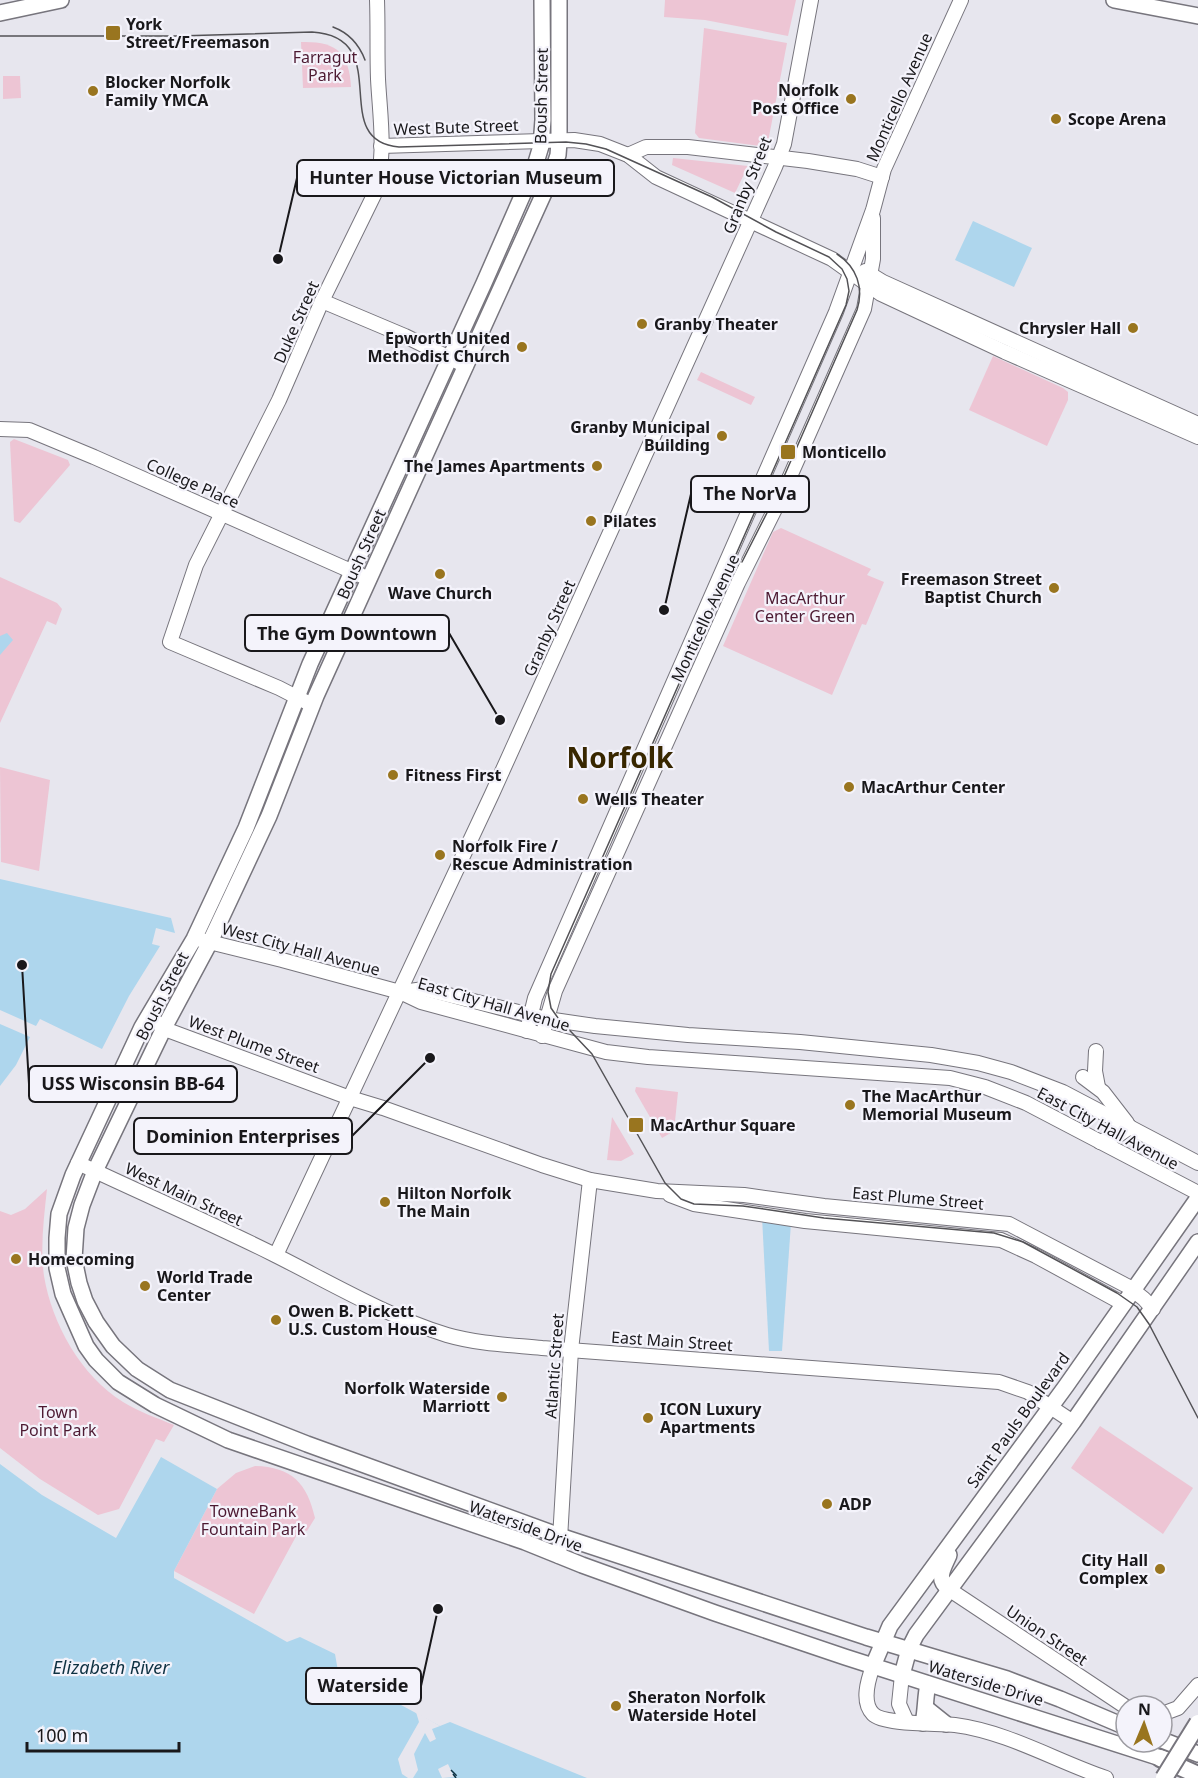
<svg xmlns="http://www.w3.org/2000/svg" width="1198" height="1778" viewBox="0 0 1198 1778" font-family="'Noto Sans',sans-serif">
<rect width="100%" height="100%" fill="#e7e6ee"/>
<g fill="#edc5d4">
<path d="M665 0H796L788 36 705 20 664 17Z"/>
<path d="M704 28 787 43 767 147 699 138 695 133Z"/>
<path d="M301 42C336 41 349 52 351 87L303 88Z"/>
<path d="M3 76H20L21 98 3 99Z"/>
<path d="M673 158 748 166 735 193 672 165Z"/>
<path d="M993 356 1063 388 1068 392V400L1047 446 969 410Z"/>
<path d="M701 372 755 397 751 405 697 380Z"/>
<path d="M14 439 68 460 70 465 20 523 14 521 10 442Z"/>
<path d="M781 528 871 569 867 575 884 582 866 625 862 624 832 695 723 646 773 532Z"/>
<path d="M0 577 57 603 62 609 56 625 47 621 0 723Z"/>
<path d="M0 767 50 780 39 871 1 862Z"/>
<path d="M636 1087 678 1092 674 1131 662 1138 635 1091Z"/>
<path d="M612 1117 634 1154 621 1161 607 1160Z"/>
<path d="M47 1189C44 1217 40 1247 44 1276 52 1324 81 1376 123 1402 139 1412 157 1418 174 1425L164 1442 156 1439 119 1509 98 1515 40 1479 0 1448V1211L11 1215 25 1209Z"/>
<path d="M1100 1426 1193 1488 1163 1534 1071 1468Z"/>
<path d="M255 1466C292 1467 307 1483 315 1518L307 1531 300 1529 254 1614 174 1571 217 1489 236 1473Z"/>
</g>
<g fill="#aed6ed">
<path d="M973 221 1032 248 1014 287 955 260Z"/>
<path d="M7 633 13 640 0 655V636Z"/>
<path d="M0 879 171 918 175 933 156 928 152 944 160 946 129 996 102 1049 40 1019 36 1026 0 1010Z"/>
<path d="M0 1024 30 1037 16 1065 0 1086Z"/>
<path d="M762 1217 791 1223 782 1351H769Z"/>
<path d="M161 1457 217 1489 174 1571V1578L287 1642 300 1637 335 1654 338 1671 440 1726 450 1722 587 1778H0V1464L42 1495 116 1538Z"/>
</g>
<g fill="#e7e6ee">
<path d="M416 1712 440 1726 432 1729 436 1739 430 1742 425 1733 414 1754 418 1770 413 1778H408L402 1774 398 1759 419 1722Z"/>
<path d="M448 1764 454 1777 442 1778 438 1769Z"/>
</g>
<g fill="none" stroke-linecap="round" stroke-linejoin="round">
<g stroke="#0e3142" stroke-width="1.5" stroke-dasharray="8 6" stroke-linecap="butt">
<path d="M451 1770 459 1778"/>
<path d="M453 1774 456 1778"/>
</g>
<g stroke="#77757d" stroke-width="16">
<g id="secondary">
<path d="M381 146 574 140 600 144 628 155 656 177 832 259 881 294 1005 352 1198 437"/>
<path d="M628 155 646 147H688L808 161 857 169 882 177"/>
<path d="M865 271 883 282 1198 424"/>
<path d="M322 301 405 336 466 366"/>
<path d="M0 429 29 430 94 457 369 579"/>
<path d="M312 705 279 688 170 642 196 565 279 400 322 301 374 195C387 157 380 118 378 79 377 53 378 26 377 0"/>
<path d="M201 940 282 960 400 992 421 1002 606 1052 648 1057 950 1078 985 1087 1026 1103 1198 1193"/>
<path d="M402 992 424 989 547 1019 595 1026 688 1035 800 1042 931 1055 978 1063 1011 1072 1063 1092 1198 1163"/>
<path d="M148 1017 170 1031 350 1098 383 1108 542 1165 590 1180 657 1191 744 1195 824 1206 1009 1224 1129 1287 1144 1299 1153 1309"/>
<path d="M527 1031 535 998 836 312 873 210 884 169 961 0"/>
<path d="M542 1036 555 991 738 583 780 499 864 309 873 259V218"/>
<path d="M1096 1051 1095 1071 1098 1087"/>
<path d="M1083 1077 1103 1092 1127 1123"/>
<path d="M1100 1142 1120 1134 1130 1127"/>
<path d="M78 1163C143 1194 209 1222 273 1254 329 1282 388 1317 447 1335 478 1344 511 1345 542 1348L999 1382 1028 1392 1073 1422"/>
<path d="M670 1195 694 1204 805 1221 1001 1240 1036 1256 1124 1304"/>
<path d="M276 1255 492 794 775 167 784 144 811 0"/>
<path d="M559 1556 571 1350 590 1180"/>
<path d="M950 1590 1126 1707"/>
<path d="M873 1666C868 1680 861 1702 873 1714 884 1725 937 1723 955 1725 1008 1732 1056 1761 1106 1778"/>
<path d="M902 1675 899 1704 907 1722"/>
<path d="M1162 1714 1178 1708 1198 1685"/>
</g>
</g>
<g stroke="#77757d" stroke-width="18">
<g id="primary">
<path d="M542 0 543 120 541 146 534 169 484 283 310 664 246 828 194 939 142 1027 73 1175 59 1214 57 1238V1268L63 1294 86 1346 96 1360 118 1382 155 1405 228 1440 525 1542 582 1565 715 1613 845 1657 1170 1761"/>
<path d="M559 0V142L558 155 549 182 316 696 269 816 210 942 164 1028 95 1171 82 1205 76 1228 74 1259 79 1283 85 1301 96 1322 113 1346 137 1369 170 1390 307 1444 560 1536 866 1637 1007 1679 1060 1699 1126 1727"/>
<path d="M1114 0 1198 16"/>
<path d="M0 13 61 0"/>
<path d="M949 1555C943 1569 935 1579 950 1590"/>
<path d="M873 1666 890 1626 1066 1386 1198 1198"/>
<path d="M902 1675 909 1649 916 1635 1073 1422 1198 1242"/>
<path d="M926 1708 946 1724"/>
<path d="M923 1723C926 1709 925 1698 928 1684"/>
<path d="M1162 1740 1198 1754"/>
</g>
</g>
<g stroke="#77757d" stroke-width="20">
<path id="highway" d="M1160 1758 1198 1775"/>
</g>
<use href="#secondary" stroke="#fff" stroke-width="14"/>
<use href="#primary" stroke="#fff" stroke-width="15"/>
<use href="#highway" stroke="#fff" stroke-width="16"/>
<g stroke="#535256" stroke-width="1.5">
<path d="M333 27C349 33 359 44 365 60"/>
<path d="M0 36H178L312 32C397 37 326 141 399 147L566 142 586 144 606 149 712 197 776 232 829 257 842 269 847 279 849 291 846 305 551 974 548 992 551 1008 558 1018 592 1054 665 1183 681 1199 694 1204 743 1206 824 1218 994 1233 1023 1242 1117 1293 1137 1307 1149 1324 1198 1418"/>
<path d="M742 562 775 497 857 310C864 288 857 267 837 254"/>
</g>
<g stroke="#77757d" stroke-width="20" stroke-linecap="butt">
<path id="highway-bridge" d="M1164 1778 1198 1723"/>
</g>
<use href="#highway-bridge" stroke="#fff" stroke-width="16"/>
</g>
<g fill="#99751f" stroke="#f4f3fb" stroke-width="2">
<rect x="105" y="25" width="16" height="16" rx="3"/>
<circle cx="93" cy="91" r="6"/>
<circle cx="851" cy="99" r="6"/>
<circle cx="1056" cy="119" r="6"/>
<circle cx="642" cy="324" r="6"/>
<circle cx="1133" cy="328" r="6"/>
<circle cx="522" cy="347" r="6"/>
<circle cx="722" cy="436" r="6"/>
<rect x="780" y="444" width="16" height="16" rx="3"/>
<circle cx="597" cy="466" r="6"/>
<circle cx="591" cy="521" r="6"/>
<circle cx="440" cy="574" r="6"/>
<circle cx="1054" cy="588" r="6"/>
<circle cx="393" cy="775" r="6"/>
<circle cx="849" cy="787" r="6"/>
<circle cx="583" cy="799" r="6"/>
<circle cx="440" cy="855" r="6"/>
<circle cx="850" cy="1105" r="6"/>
<rect x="628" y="1117" width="16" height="16" rx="3"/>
<circle cx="385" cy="1202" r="6"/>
<circle cx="16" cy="1259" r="6"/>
<circle cx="145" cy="1286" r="6"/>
<circle cx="276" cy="1320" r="6"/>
<circle cx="502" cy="1397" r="6"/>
<circle cx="648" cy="1418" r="6"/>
<circle cx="827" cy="1504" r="6"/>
<circle cx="1160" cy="1569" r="6"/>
<circle cx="616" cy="1706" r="6"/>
</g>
<g text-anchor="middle" stroke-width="4.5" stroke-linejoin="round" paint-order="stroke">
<g font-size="16" font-weight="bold" fill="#19181b" stroke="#f4f3fb" text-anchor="start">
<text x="126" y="30">York<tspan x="126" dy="18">Street/Freemason</tspan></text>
<text x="105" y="88">Blocker Norfolk<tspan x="105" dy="18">Family YMCA</tspan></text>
<text x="839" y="96" text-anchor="end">Norfolk<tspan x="839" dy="18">Post Office</tspan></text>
<text x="1068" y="125">Scope Arena</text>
<text x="654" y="330">Granby Theater</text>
<text x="1121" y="334" text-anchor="end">Chrysler Hall</text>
<text x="510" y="344" text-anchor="end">Epworth United<tspan x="510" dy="18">Methodist Church</tspan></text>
<text x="710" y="433" text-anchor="end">Granby Municipal<tspan x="710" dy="18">Building</tspan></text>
<text x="802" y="458">Monticello</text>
<text x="585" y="472" text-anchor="end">The James Apartments</text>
<text x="603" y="527">Pilates</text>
<text x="1042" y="585" text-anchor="end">Freemason Street<tspan x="1042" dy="18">Baptist Church</tspan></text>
<text x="440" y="599" text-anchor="middle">Wave Church</text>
<text x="405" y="781">Fitness First</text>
<text x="861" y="793">MacArthur Center</text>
<text x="595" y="805">Wells Theater</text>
<text x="452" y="852">Norfolk Fire /<tspan x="452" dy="18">Rescue Administration</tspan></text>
<text x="862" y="1102">The MacArthur<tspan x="862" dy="18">Memorial Museum</tspan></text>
<text x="650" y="1131">MacArthur Square</text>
<text x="397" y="1199">Hilton Norfolk<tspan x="397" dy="18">The Main</tspan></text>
<text x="28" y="1265">Homecoming</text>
<text x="157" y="1283">World Trade<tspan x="157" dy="18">Center</tspan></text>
<text x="288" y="1317">Owen B. Pickett<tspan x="288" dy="18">U.S. Custom House</tspan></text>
<text x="490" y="1394" text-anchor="end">Norfolk Waterside<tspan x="490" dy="18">Marriott</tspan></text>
<text x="660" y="1415">ICON Luxury<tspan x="660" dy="18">Apartments</tspan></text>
<text x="839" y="1510">ADP</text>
<text x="1148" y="1566" text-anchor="end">City Hall<tspan x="1148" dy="18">Complex</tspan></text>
<text x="628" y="1703">Sheraton Norfolk<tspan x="628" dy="18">Waterside Hotel</tspan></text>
</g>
<g font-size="16" fill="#4d1a32" stroke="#f4f3fb">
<text x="325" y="63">Farragut<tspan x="325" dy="18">Park</tspan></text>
<text x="805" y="604">MacArthur<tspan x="805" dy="18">Center Green</tspan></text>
<text x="58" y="1418">Town<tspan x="58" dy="18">Point Park</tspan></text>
<text x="253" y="1517">TowneBank<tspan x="253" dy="18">Fountain Park</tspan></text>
</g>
<g font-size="16" fill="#19181b" stroke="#f4f3fb">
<text transform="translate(541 96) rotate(-89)" y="6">Boush Street</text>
<text transform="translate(899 97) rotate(-66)" y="6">Monticello Avenue</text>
<text transform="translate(456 127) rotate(-2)" y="6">West Bute Street</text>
<text transform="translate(747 185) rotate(-68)" y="6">Granby Street</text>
<text transform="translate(296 322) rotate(-66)" y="6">Duke Street</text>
<text transform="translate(193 483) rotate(24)" y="6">College Place</text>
<text transform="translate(361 554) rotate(-66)" y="6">Boush Street</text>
<text transform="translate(705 618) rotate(-65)" y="6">Monticello Avenue</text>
<text transform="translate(549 628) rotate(-66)" y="6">Granby Street</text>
<text transform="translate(301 949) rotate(15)" y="6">West City Hall Avenue</text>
<text transform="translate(162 996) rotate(-63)" y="6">Boush Street</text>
<text transform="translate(494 1004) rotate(16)" y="6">East City Hall Avenue</text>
<text transform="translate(254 1044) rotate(20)" y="6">West Plume Street</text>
<text transform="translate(1108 1128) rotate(28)" y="6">East City Hall Avenue</text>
<text transform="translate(184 1194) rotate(25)" y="6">West Main Street</text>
<text transform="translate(918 1198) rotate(5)" y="6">East Plume Street</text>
<text transform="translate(672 1341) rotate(4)" y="6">East Main Street</text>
<text transform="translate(554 1366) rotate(-86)" y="6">Atlantic Street</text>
<text transform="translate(1018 1420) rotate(-54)" y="6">Saint Pauls Boulevard</text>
<text transform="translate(526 1526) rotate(20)" y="6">Waterside Drive</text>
<text transform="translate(1047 1635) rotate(34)" y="6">Union Street</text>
<text transform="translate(986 1683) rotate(17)" y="6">Waterside Drive</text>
</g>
<g font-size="18" font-style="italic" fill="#0e3142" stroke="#f4f3fb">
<text x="111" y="1674">Elizabeth River</text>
</g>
<g font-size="28" font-weight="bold" fill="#382700" stroke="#f4f3fb">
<text x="620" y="768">Norfolk</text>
</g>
</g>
<path fill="none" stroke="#19181b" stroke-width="2" d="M278 259L297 178M664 610L691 494M500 720L449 633M22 965L29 1084M430 1058L352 1136M438 1609L421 1686"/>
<g fill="#19181b" stroke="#f4f3fb" stroke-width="2">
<circle cx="278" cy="259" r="6"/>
<circle cx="664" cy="610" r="6"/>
<circle cx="500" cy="720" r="6"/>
<circle cx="22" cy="965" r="6"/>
<circle cx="430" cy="1058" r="6"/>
<circle cx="438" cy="1609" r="6"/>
</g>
<g fill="#f4f3fb" stroke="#19181b" stroke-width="2">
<rect x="297" y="160" width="317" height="36" rx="6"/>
<rect x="691" y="476" width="118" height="36" rx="6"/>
<rect x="245" y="615" width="204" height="36" rx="6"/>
<rect x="29" y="1066" width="208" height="36" rx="6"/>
<rect x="134" y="1118" width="218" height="36" rx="6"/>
<rect x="306" y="1668" width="115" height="36" rx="6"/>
</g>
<g font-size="18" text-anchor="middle" font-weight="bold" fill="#19181b">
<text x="456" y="184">Hunter House Victorian Museum</text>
<text x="750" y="500">The NorVa</text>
<text x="347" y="640">The Gym Downtown</text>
<text x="133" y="1090">USS Wisconsin BB-64</text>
<text x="243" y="1143">Dominion Enterprises</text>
<text x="363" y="1692">Waterside</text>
</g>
<g transform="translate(1144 1724) rotate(2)"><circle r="28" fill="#f4f3fb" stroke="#9c9ba1" stroke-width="1.5"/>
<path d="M0-4.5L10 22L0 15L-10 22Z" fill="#99751f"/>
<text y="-9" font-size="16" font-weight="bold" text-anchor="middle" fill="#19181b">N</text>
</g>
<path d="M27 1742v9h152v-9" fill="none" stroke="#19181b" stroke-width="3"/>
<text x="36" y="1742" font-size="18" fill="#19181b" stroke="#f4f3fb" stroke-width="4.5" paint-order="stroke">100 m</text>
</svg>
